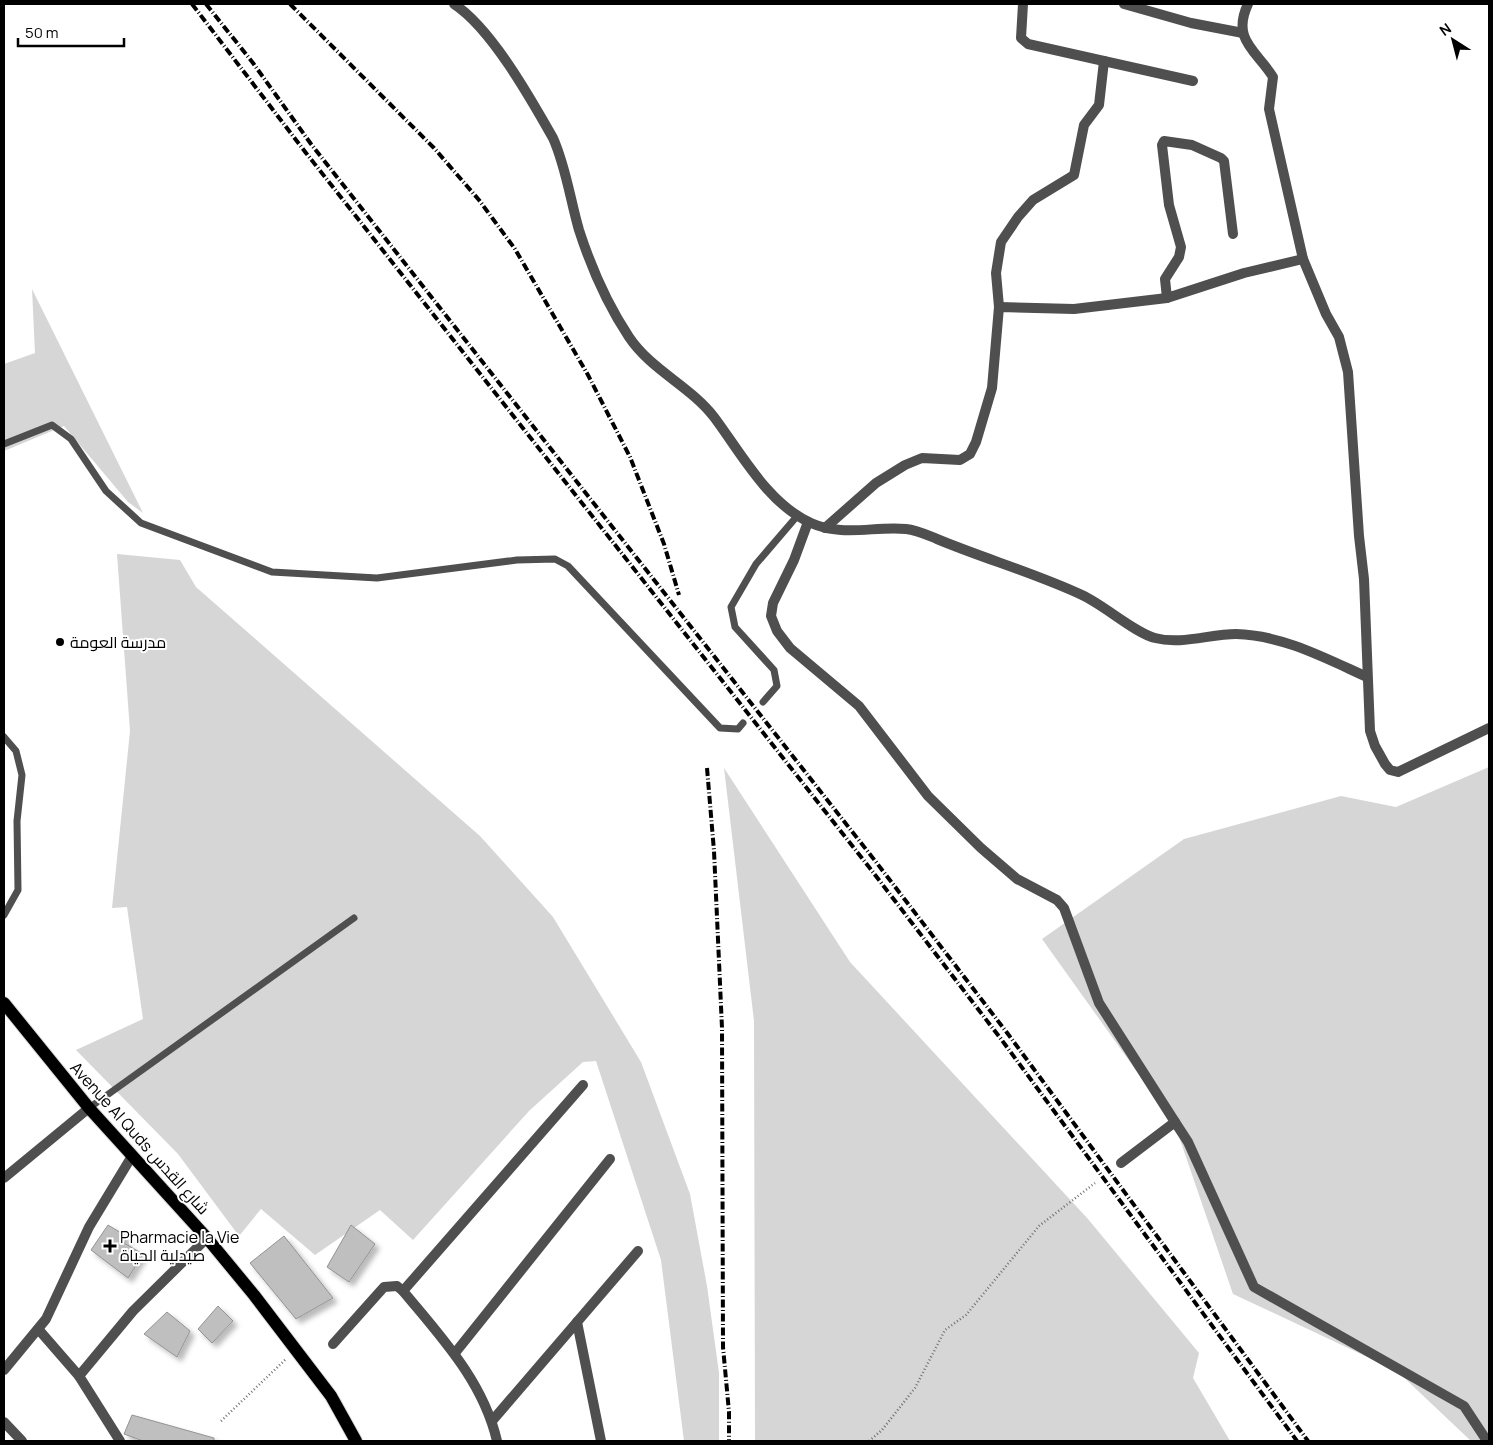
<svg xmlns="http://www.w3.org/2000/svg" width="1493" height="1445" viewBox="0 0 1493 1445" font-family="Manrope,Cairo,sans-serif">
<defs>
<filter id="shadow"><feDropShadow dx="4.5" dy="4.5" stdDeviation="2.5" flood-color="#0004"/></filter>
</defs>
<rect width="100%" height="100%" fill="#fff"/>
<g fill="#d6d6d6">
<path d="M32 289 143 513 128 502 64 426 4 451V364L35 353Z"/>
<path d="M117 554 180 560 196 587 480 836 553 917 641 1062 690 1194 707 1286 719 1373V1441H684L661 1260 596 1061 583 1062 529 1111 413 1240 380 1210 315 1255 261 1209 239 1236 178 1154 76 1050 143 1019 127 907 112 908 130 731Z"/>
<path d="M1489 767V1441H1471L1397 1371 1233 1294 1175 1125 1042 939 1184 839 1341 796 1396 807Z"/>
<path d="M724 768 850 962 1088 1219 1199 1353 1193 1378 1230 1441H755L754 1021Z"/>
</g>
<g fill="#bfbfbf" stroke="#939393" filter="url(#shadow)">
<path d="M108 1225 128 1237 124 1243 143 1254 128 1278 91 1250Z"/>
<path d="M351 1225 375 1244 349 1282 327 1267Z"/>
<path d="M284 1236 333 1298 296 1319 250 1263Z"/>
<path d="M218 1306 233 1321 212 1343 198 1329Z"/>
<path d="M167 1312 190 1331 177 1357 144 1334Z"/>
<path d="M132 1415 214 1438V1441H143L124 1434Z"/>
</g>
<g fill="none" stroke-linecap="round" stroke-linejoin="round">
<g stroke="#dbdbdb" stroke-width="14">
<path id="primary" d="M4 1003 89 1108 207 1238 254 1295 331 1396 356 1441"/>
</g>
<g stroke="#717171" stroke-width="2.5" stroke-dasharray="1 2.5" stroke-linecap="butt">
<path d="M221 1421 286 1359"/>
<path d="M869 1441 882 1430 915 1388 945 1330 966 1315 1039 1226 1095 1183"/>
</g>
<g stroke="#4f4f4f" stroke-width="7">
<path d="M4 444 52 425 71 439 106 491 141 523 272 572 377 578 517 560 555 559 568 566 720 728 738 729 743 723"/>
<path d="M763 702 777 686 774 670 735 627 731 607 756 564 798 515"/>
<path d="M4 737 16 751 22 775 17 821 18 890 4 915"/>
<path d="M89 1108 354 918"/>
</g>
<g stroke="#4f4f4f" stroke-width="10">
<path d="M454 4C491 28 531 99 553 138 566 167 570 199 579 230 591 267 607 304 629 337 651 370 690 386 714 417 741 453 768 504 811 523 842 537 874 526 906 529 917 530 927 535 937 539 985 559 1035 573 1082 595 1104 605 1135 633 1155 638 1181 645 1210 634 1236 634 1282 635 1325 658 1367 677"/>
<path d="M1023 4 1021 38 1028 44 1193 81"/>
<path d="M1124 4 1191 23 1243 33"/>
<path d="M1248 4C1231 40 1257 51 1273 77L1269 109 1303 259 1326 314 1339 337 1348 372 1359 536 1364 579 1370 731 1375 746 1385 764 1390 770 1398 772 1489 728"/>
<path d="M1233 234 1224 161 1221 158 1192 145 1164 141 1162 145 1169 205 1181 247 1179 257 1165 279 1167 298 1244 273 1303 259"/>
<path d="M999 307 996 273 1001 242 1018 217 1033 200 1074 175 1084 125 1099 105 1104 61"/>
<path d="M808 522 794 560 773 603 771 616 777 631 790 648 859 706 928 796 981 848 1017 879 1057 900 1064 908 1099 1003 1175 1122"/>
<path d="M825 528 876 483 905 465 922 458 960 460 970 454 976 442 992 388 999 307 1074 309 1167 298"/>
<path d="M1121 1163 1175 1122 1188 1142 1254 1287 1464 1406 1487 1441"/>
<path d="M4 1178 89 1108"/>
<path d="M577 1322 601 1441"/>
<path d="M39 1330 79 1376 133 1311 207 1238"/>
<path d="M333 1344 384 1287 397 1286 403 1291"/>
<path d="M455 1353 610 1159"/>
<path d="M4 1370 46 1319 89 1227 132 1156"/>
<path d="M79 1376 120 1441"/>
<path d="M492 1421 638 1251"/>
<path d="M4 1422 22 1441"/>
<path d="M497 1441C483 1381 441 1337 403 1291L583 1085"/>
</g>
<use href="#primary" stroke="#000" stroke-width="12"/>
<g stroke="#000" stroke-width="4" stroke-dasharray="8 2.5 1 2.5" stroke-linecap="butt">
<path d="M192 4 306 153 869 867 1001 1039 1297 1441"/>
<path d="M206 4 253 63 311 144 876 862 1008 1034 1308 1441"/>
<path d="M290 4 434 148 479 200 515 249 588 375 630 457 664 544 679 595"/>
<path d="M707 768 714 851 722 1028 723 1347 729 1412V1441"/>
</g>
</g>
<g fill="#000" stroke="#fff" stroke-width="2">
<circle cx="60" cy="642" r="5"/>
<path d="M107.5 1238.5h5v5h5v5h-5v5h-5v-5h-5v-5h5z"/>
</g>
<g text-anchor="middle" stroke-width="4" stroke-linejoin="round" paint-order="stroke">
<g font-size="16" fill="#000" stroke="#fff" text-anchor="start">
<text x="70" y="648">مدرسة العومة</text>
<text x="120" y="1243">Pharmacie la Vie<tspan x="120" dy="18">صيدلية الحياة</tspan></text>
</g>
<g font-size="16" fill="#000" stroke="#fff">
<text transform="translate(140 1138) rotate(48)" y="6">Avenue Al Quds شارع القدس</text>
</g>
</g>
<rect width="1493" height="1445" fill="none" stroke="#000000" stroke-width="10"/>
<g transform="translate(1453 40) rotate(324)" stroke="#ffffff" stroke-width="4" paint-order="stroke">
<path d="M0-4L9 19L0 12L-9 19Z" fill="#000000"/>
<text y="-8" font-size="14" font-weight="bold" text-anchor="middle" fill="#000000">N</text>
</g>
<path d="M18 38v8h106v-8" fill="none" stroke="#000000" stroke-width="2.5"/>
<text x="25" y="38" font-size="15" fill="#000000" stroke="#ffffff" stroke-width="4" paint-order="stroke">50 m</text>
</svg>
